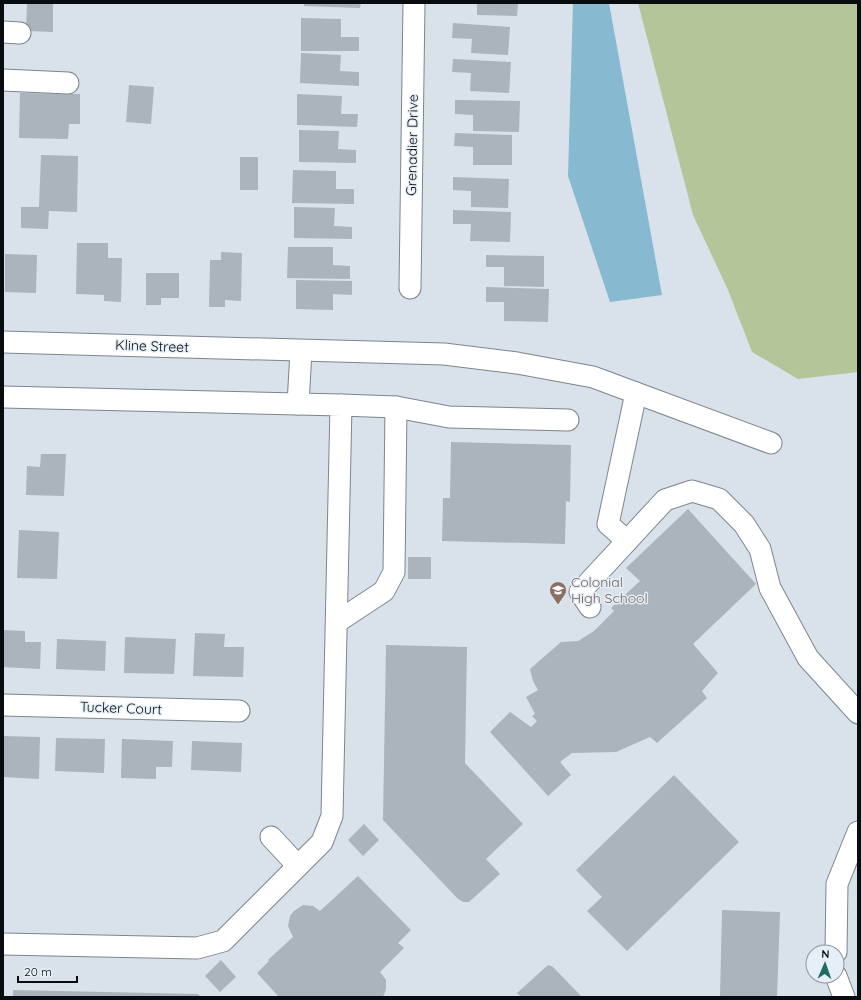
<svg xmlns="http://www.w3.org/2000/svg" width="861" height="1000" viewBox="0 0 861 1000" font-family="Quicksand,sans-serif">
<rect width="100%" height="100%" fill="#d9e2eb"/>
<path fill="#b4c59a" d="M638 3H858V372L798 379 752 352 728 290 693 215Z"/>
<path fill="#87b9d0" d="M573 3H609L662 295 610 302 568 176Z"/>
<g fill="#abb3bc">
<path d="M27 3H53V32L26 31Z"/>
<path d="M304 3H361L360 8 304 6Z"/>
<path d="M477 3H518L517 16 477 15Z"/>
<path d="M301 18 341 19V37H359V51H301Z"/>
<path d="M453 23 510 27 508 55 471 53 472 39 452 38Z"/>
<path d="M301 53 341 55 340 71 359 72V86L300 83Z"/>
<path d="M453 59 511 62 509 93 470 91 471 73 452 72Z"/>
<path d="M129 85 154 87 151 124 126 122Z"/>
<path d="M20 93 80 94V124H69L68 139 19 138Z"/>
<path d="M297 94 342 96 341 114H358L357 127 297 125Z"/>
<path d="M455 100 520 101 519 132 473 131V115L455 114Z"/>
<path d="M299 130 339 131 338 149 356 150V163L299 162Z"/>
<path d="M455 133 512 135V165H473V147L454 146Z"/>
<path d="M41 155 78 156 77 212 49 211 48 229 21 228V207H39Z"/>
<rect x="240" y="157" width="18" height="33"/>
<path d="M293 170 336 171V189H354V204L292 203Z"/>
<path d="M453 177 509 179 508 208 471 207V191L453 190Z"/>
<path d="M294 207 335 208 334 226 352 227V239L294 238Z"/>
<path d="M453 210 511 212 510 242 470 241 471 224H453Z"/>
<path d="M77 243H108V258H122L121 302 104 301V295L76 294Z"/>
<path d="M288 247H333V265L350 266V279L287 278Z"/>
<path d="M221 252 242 253 241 301 225 300V307H209L210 260H221Z"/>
<path d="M5 254 37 255 36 293 5 292Z"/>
<path d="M486 255 544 256V287L504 286V267H486Z"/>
<path d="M146 273H179V298H161V305H146Z"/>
<path d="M296 280 352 281V295L333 294V310L296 309Z"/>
<path d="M486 287 549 289 548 322 504 321V302H486Z"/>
<path d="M451 442 571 445 570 502 566 501 565 544 442 541 443 498H450Z"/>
<path d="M41 454H66L64 496 26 495 27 466 40 467Z"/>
<path d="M688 509 756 584 693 644 718 673 702 691 707 698 657 743 650 737 616 752 572 753 560 762 571 775 548 796 490 732 510 712 531 727 537 721 532 716 535 714 526 697 538 690 533 681 530 669 561 642 578 641 594 631 614 611 611 608 640 581 626 568Z"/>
<path d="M19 530 59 532 57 579 17 578Z"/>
<rect x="408" y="557" width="23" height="22"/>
<path d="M3 630 25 631V642H41L40 669 3 667Z"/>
<path d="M195 633 225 634 224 647H244L243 677 193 676Z"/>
<path d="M125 637 176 639 174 674 124 673Z"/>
<path d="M57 639 106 641 105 671 56 669Z"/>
<path d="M386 645 467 647 465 763 523 824 486 859 500 874 469 902H463L458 899 383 820Z"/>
<path d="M3 736 40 737 39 779 3 777Z"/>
<path d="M56 738 105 739 104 773 55 771Z"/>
<path d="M122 739 173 741 172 767H156V779L121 778Z"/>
<path d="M192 741 242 743 241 772 191 770Z"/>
<path d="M674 775 739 842 627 951 587 911 602 897 576 870Z"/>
<path d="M364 824 379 840 363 856 348 840Z"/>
<path d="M358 876 411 930 398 943 404 948 380 972 386 980V989L384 995 382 997H279L257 973 269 961 268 960 293 937 288 926 290 916 294 911 303 905 313 906 320 911Z"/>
<path d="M722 910 780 912 777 997H720Z"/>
<path d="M221 960 236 977 220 992 205 976Z"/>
<path d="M549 965 553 967 582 997H521L517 993 547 966Z"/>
<path d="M13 990 198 994 201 997H13Z"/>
</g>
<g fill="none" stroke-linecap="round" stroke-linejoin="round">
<g stroke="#7d858d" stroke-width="23">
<g id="minor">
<path d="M3 32 20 33"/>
<path d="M3 80 68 83"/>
<path d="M410 288 414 3"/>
<path d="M3 342 444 354 517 363 593 377 636 393"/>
<path d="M3 397 341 405 332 816 322 842 223 941 197 948 3 944"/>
<path d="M298 404 301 351"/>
<path d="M341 405 396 407 449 417 568 420"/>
<path d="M627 541 608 524 636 393 771 443"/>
<path d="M590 607 580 592 665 500 692 491 719 499 744 524 760 549 770 588 808 658 858 713"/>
<path d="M337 622 384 591 394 572 396 407"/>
<path d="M3 705 239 711"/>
<path d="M271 837 298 866"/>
<path d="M836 952 837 884 858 832"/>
<path d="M836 976 844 997"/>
</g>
</g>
<use href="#minor" stroke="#fff" stroke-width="21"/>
</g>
<defs>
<g id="school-pin" transform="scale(0.9)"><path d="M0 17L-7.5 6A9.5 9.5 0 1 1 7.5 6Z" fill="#8d6e63" stroke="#e6eff8"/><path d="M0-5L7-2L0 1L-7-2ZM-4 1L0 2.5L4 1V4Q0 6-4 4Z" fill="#fff"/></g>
</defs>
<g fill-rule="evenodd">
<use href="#school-pin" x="558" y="590"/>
</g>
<g text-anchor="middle" stroke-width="3" stroke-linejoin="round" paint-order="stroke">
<g font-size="14" fill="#090c0f" stroke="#e6eff8">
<text transform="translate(412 145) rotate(-89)" y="5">Grenadier Drive</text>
<text transform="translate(152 346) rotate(2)" y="5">Kline Street</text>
<text transform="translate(121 708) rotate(2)" y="5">Tucker Court</text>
</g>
<g font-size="14" fill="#785e54" stroke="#e6eff8" text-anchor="start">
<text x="571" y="587">Colonial<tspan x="571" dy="16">High School</tspan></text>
</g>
</g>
<rect width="861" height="1000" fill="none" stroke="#090c0f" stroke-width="8"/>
<g transform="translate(825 964) rotate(2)"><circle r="19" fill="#e6eff8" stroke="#8e949b"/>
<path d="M0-3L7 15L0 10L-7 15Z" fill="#226b62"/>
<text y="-6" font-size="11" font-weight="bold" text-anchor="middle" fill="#090c0f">N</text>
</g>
<path d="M18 976v6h59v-6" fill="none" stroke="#090c0f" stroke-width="2"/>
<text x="24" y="976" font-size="12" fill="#090c0f" stroke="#e6eff8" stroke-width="3" paint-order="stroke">20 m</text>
</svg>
